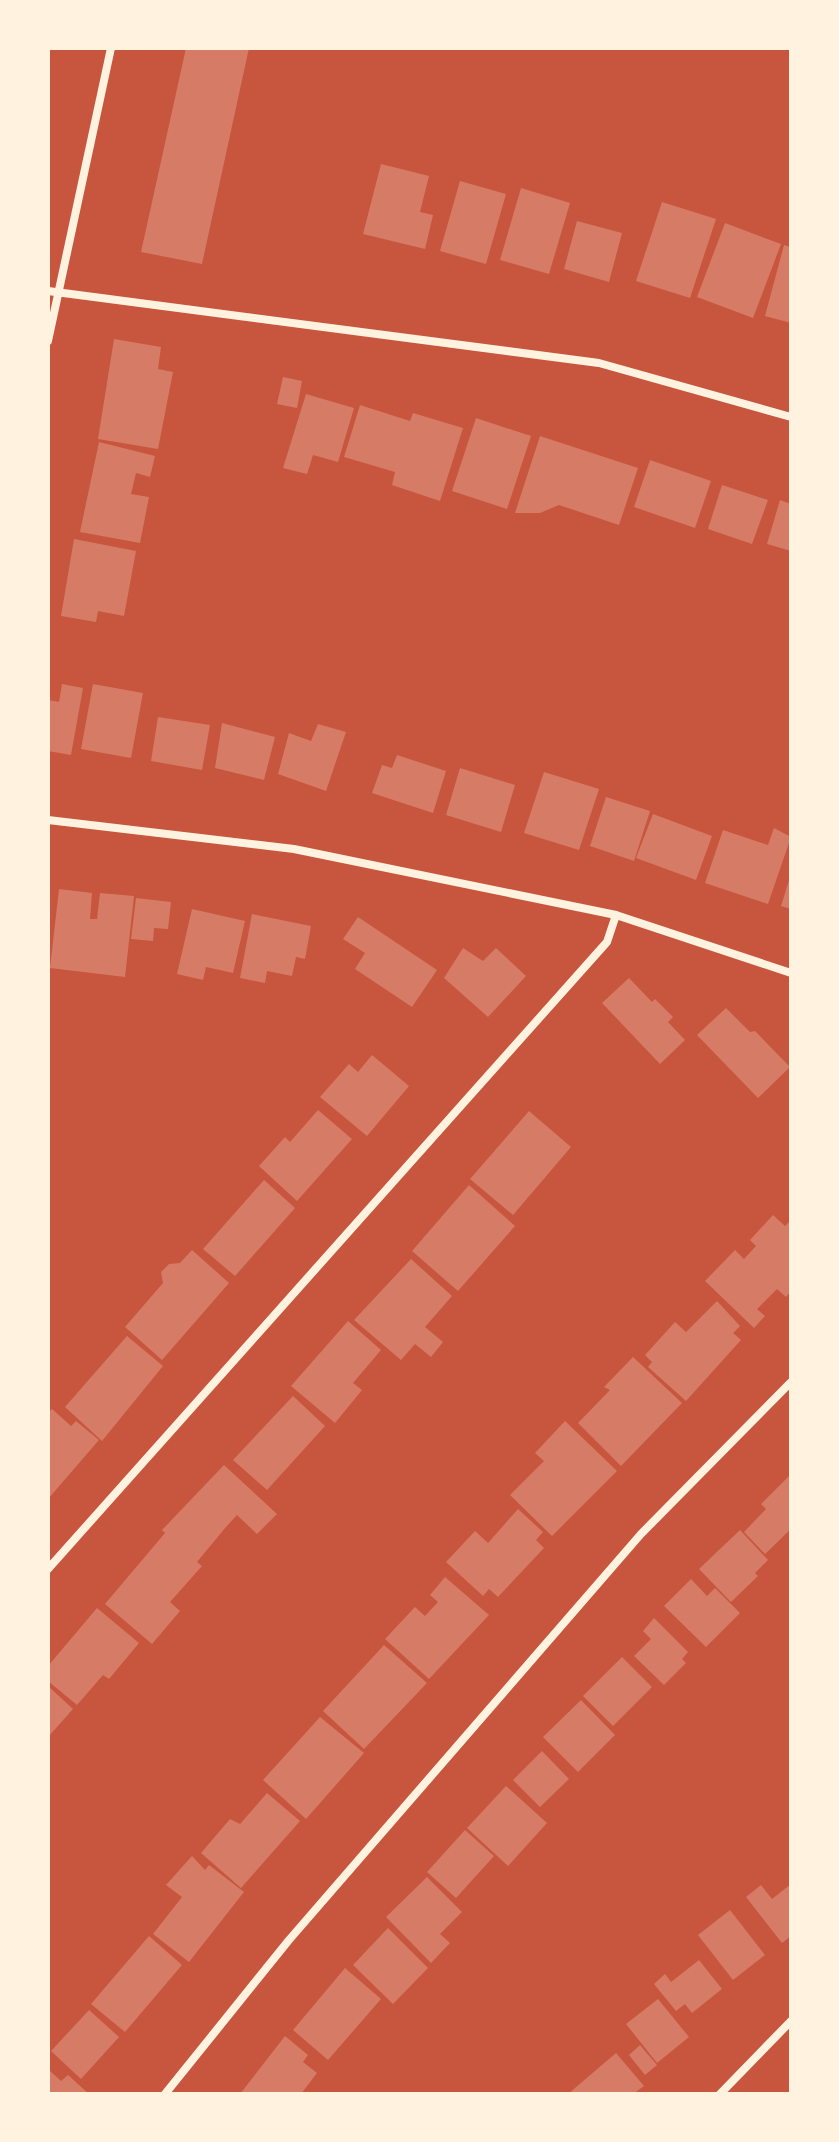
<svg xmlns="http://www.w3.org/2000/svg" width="839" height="2142" viewBox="0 0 839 2142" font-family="'Nunito Sans',sans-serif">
<rect width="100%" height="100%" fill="#c8553d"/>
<g fill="#d67c66">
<path d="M186 48H249L202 264 141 252Z"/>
<path d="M381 164 429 176 420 212 433 215 425 249 363 234Z"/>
<path d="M460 181 506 194 486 264 440 251Z"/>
<path d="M521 188 570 203 549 274 500 260Z"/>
<path d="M662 202 716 219 690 298 636 281Z"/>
<path d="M577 221 622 233 609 282 564 269Z"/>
<path d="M725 223 781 244 753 318 697 297Z"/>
<path d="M784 245 791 247V323L765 316Z"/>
<path d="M114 339 161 347 158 369 173 372 158 449 98 439Z"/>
<path d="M283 377 302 381 297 408 277 404Z"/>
<path d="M306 394 354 408 338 462 313 455 307 474 283 468Z"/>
<path d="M360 405 410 421 413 413 463 428 440 501 392 485 395 472 344 457Z"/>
<path d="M476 418 531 436 507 509 452 491Z"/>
<path d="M540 436 638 468 619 525 559 505 540 513H515Z"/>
<path d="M99 442 155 456 150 477 136 473 131 494 149 497 140 543 80 532Z"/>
<path d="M650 460 711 481 695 528 634 507Z"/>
<path d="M722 485 768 500 752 544 708 529Z"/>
<path d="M780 500 791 504V551L767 544Z"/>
<path d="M74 539 136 551 124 616 98 611 96 622 61 616Z"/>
<path d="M62 684 83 688 71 755 48 751V700L59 702Z"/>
<path d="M93 684 143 693 131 758 81 749Z"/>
<path d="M158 717 210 725 202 770 151 761Z"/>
<path d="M222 723 275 737 264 780 215 768Z"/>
<path d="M318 724 346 732 326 791 278 774 289 733 311 741Z"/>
<path d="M397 755 446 771 433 813 372 793 382 765 392 768Z"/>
<path d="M460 768 515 785 501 832 446 815Z"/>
<path d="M544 772 599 789 579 850 524 833Z"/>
<path d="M606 797 650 811 634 861 590 846Z"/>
<path d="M653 814 712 836 696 880 636 858Z"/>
<path d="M774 828 791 837 768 904 705 883 723 830 768 845Z"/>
<path d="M790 877H791V909L781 906Z"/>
<path d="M59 889 92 893 90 919H97L100 893 134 896 125 977 50 968Z"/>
<path d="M136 898 171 902 168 929 154 928 153 941 131 939Z"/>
<path d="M192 909 245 921 233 973 206 967 203 980 177 974Z"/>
<path d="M252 914 311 926 305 959 296 957 292 976 267 971 265 983 240 978Z"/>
<path d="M358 917 437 970 412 1007 355 969 365 953 343 939Z"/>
<path d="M463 948 483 961 496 948 526 976 488 1017 444 978Z"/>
<path d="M629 978 652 1002 655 999 673 1017 668 1022 685 1040 660 1064 602 1003Z"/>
<path d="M726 1008 750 1032 755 1031 790 1067 758 1098 697 1035Z"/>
<path d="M372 1055 409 1086 367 1136 320 1097 349 1064 358 1072Z"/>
<path d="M318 1110 352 1139 297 1201 259 1166 285 1137 290 1142Z"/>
<path d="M529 1111 571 1147 513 1215 470 1179Z"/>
<path d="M264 1180 295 1208 235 1276 203 1249Z"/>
<path d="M469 1185 515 1226 458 1291 412 1251Z"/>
<path d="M773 1215 785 1226 791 1220V1291L786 1297 777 1289 757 1309 765 1316 754 1328 705 1281 735 1250 744 1259 756 1246 750 1240Z"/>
<path d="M192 1250 229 1283 162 1360 125 1327 163 1283 161 1272 169 1264 180 1263Z"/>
<path d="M411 1259 452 1296 425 1327 443 1342 431 1357 415 1344 401 1360 354 1320Z"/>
<path d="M717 1301 740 1326 733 1333 741 1340 686 1401 648 1367 652 1362 645 1355 675 1322 686 1332Z"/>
<path d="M348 1321 381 1350 353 1383 362 1390 335 1423 291 1386Z"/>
<path d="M127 1336 163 1366 102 1441 65 1407Z"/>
<path d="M633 1357 682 1403 621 1466 578 1423 610 1390 604 1387Z"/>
<path d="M293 1396 325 1426 267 1490 233 1460Z"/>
<path d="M52 1409 71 1426 76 1421 99 1440 48 1499V1413Z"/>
<path d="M565 1421 617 1471 552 1536 510 1495 544 1461 535 1453Z"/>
<path d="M224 1465 277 1514 257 1534 237 1515 226 1527 197 1562 202 1566 170 1602 180 1611 152 1644 105 1604 165 1533 162 1530Z"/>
<path d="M791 1474V1529L765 1554 744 1532 766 1509 761 1504Z"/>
<path d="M518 1509 543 1532 536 1540 544 1548 498 1597 489 1589 483 1596 446 1562 475 1531 488 1543Z"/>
<path d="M740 1530 768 1560 755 1573 758 1576 731 1602 699 1569Z"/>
<path d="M445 1577 489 1615 429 1679 385 1639 415 1607 425 1616 438 1602 430 1595Z"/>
<path d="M691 1579 707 1596 715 1588 740 1613 706 1647 664 1606Z"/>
<path d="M97 1608 139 1643 109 1679 103 1675 77 1705 48 1681V1666Z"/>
<path d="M654 1618 688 1652 682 1659 686 1663 664 1685 634 1656 651 1639 643 1631Z"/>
<path d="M384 1645 427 1683 364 1749 323 1711Z"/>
<path d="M622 1657 652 1687 613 1726 583 1696Z"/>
<path d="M48 1686 73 1709 48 1737Z"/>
<path d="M581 1700 615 1735 578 1772 543 1737Z"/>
<path d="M320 1717 364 1753 306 1819 263 1780Z"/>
<path d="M542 1751 569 1779 540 1807 513 1780Z"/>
<path d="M506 1786 547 1823 508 1866 467 1828Z"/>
<path d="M267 1793 300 1821 241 1888 201 1853 230 1819 240 1824Z"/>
<path d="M465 1830 494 1856 456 1898 427 1872Z"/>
<path d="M192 1856 205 1870 209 1865 244 1892 189 1962 153 1934 182 1897 166 1885Z"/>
<path d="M427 1877 462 1912 440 1934 450 1943 431 1963 386 1917Z"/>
<path d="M791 1884V1936L782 1943 746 1897 761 1885 772 1899Z"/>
<path d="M730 1910 765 1955 733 1980 698 1935Z"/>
<path d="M388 1928 428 1968 393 2004 353 1965Z"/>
<path d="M149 1936 182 1965 125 2032 91 2004Z"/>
<path d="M699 1960 722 1989 692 2013 685 2004 676 2011 654 1984 665 1974 671 1982Z"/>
<path d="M345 1968 381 1999 328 2060 293 2030Z"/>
<path d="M658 1999 689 2037 657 2063 626 2024Z"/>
<path d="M89 2010 119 2037 81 2079 51 2051Z"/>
<path d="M285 2036 308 2055 303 2062 317 2073 301 2094H240Z"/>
<path d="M640 2045 657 2065 645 2075 629 2055Z"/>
<path d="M616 2053 644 2086 633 2094H568Z"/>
<path d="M48 2069 61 2081 68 2075 89 2094H48Z"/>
</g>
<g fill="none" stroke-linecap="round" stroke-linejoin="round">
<g stroke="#fff3e0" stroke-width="8">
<path d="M48 291 599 363 791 417"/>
<path d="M48 341 111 48"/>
<path d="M48 820 294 849 616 915 791 973"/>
<path d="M48 1569 607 942 616 915"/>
<path d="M165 2094 289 1940 641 1534 791 1382"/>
<path d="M720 2094 791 2021"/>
</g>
</g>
<rect width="839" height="2142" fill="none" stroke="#fff3e0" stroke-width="100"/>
</svg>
